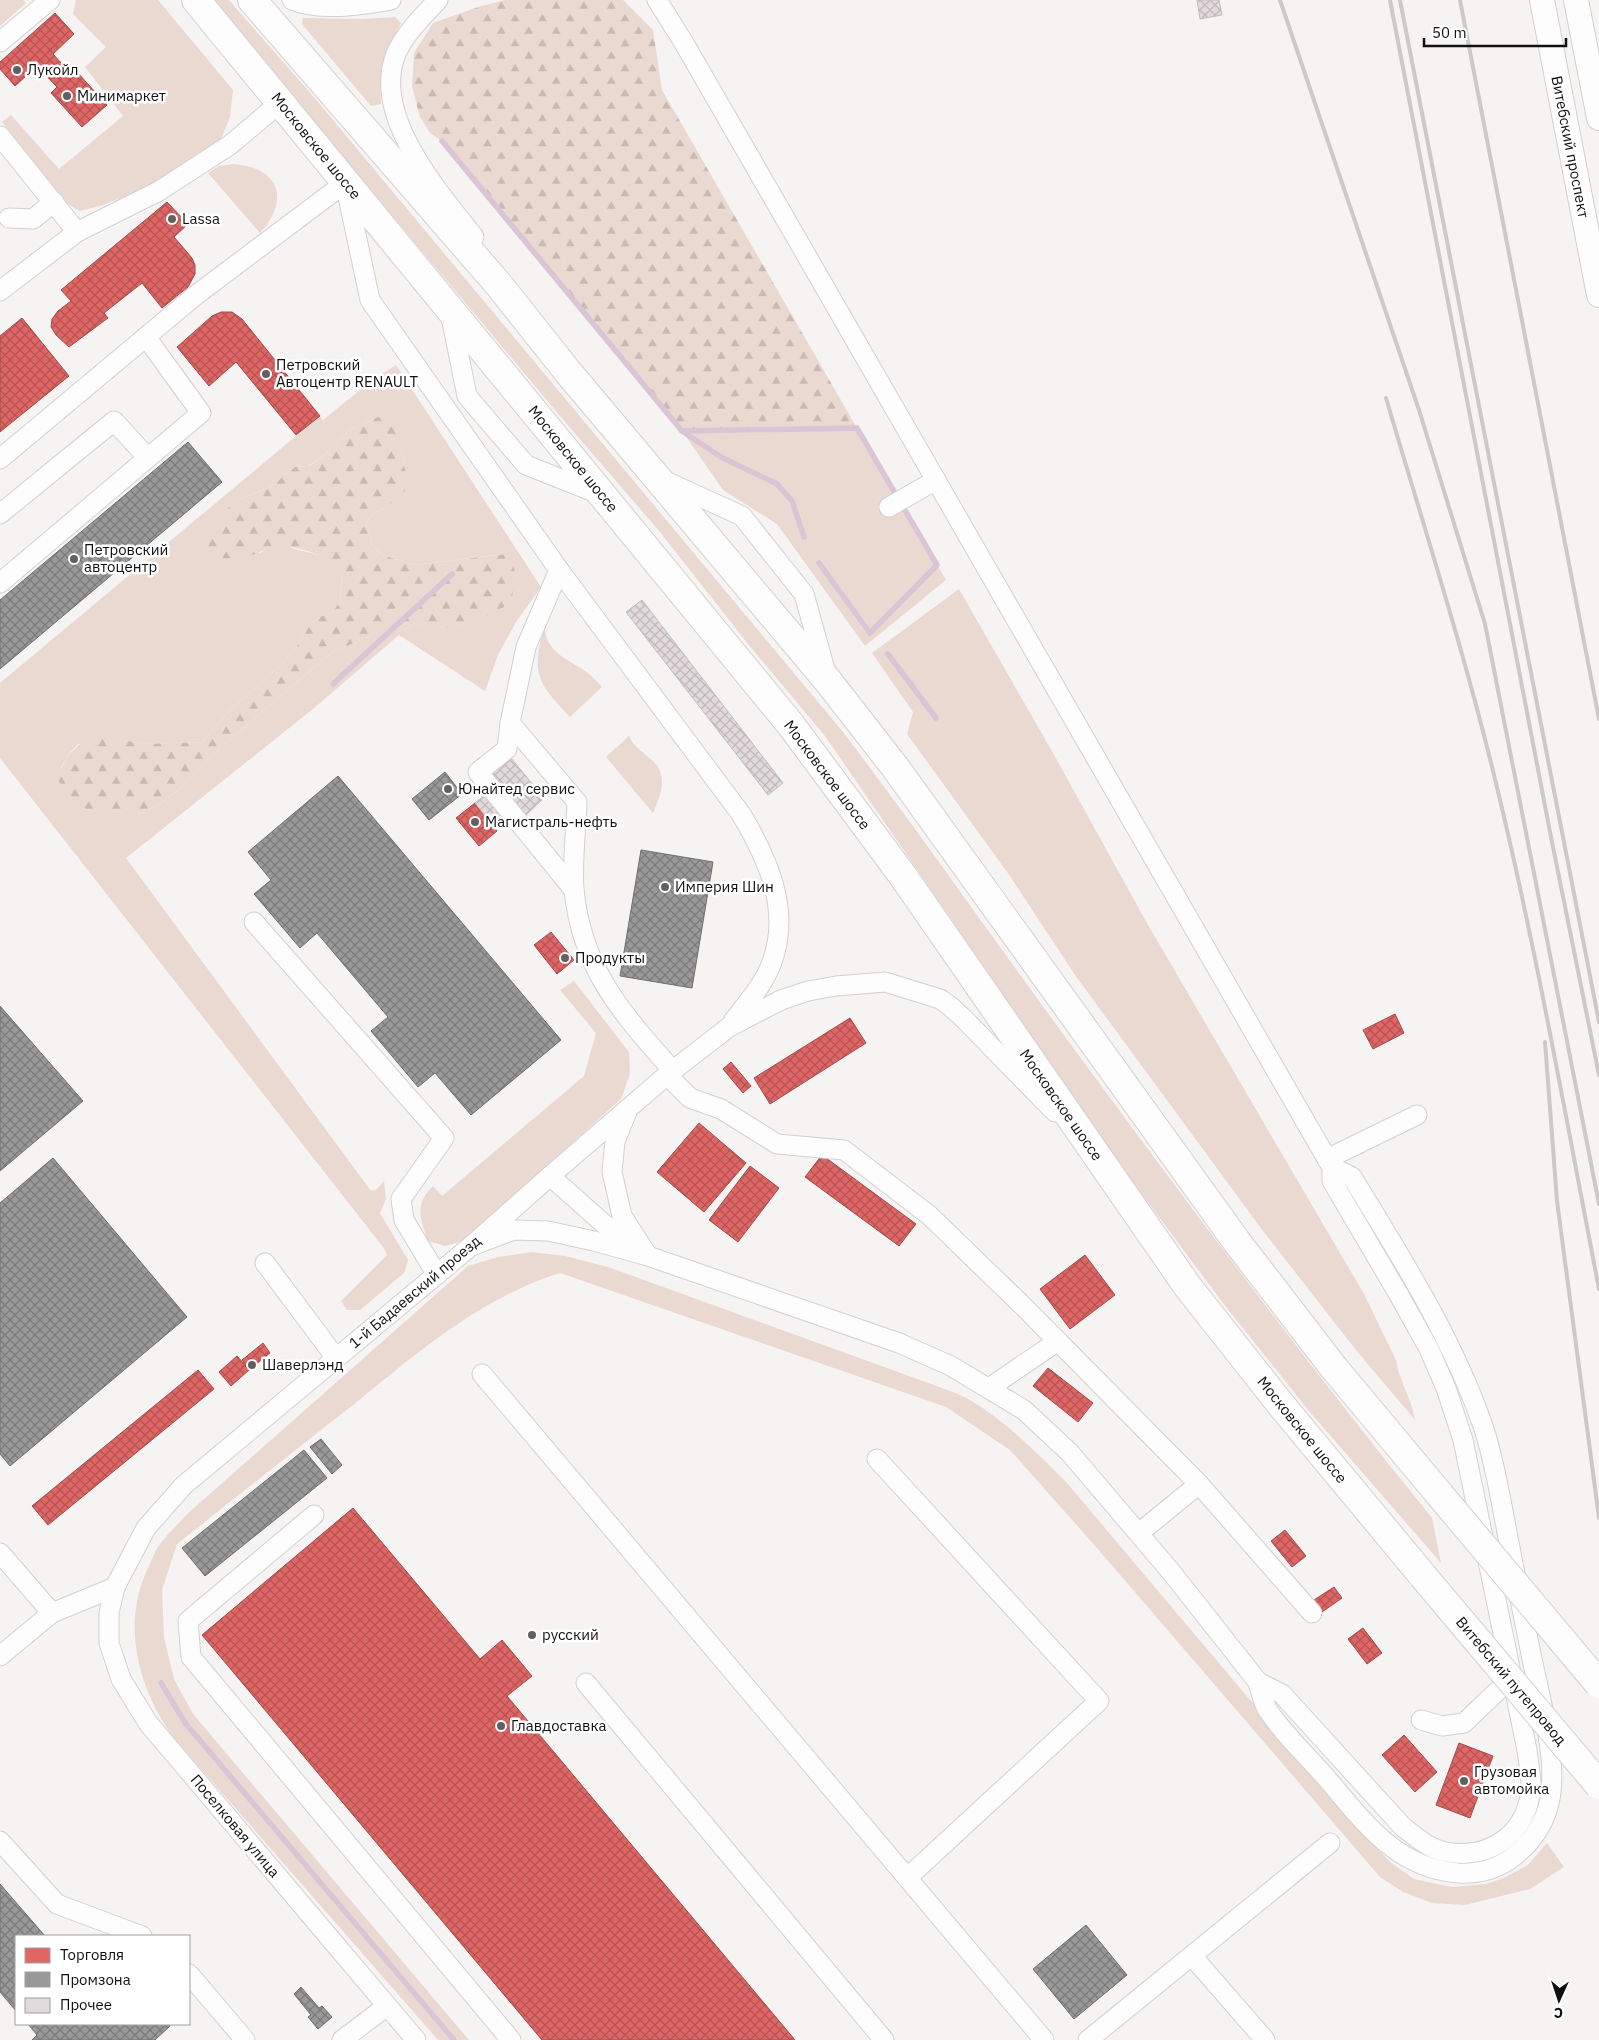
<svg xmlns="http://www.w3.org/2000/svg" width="1599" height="2040" viewBox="0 0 1599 2040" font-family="'IBM Plex Sans',sans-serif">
<defs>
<pattern id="forest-firs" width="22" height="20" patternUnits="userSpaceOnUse" patternTransform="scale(1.25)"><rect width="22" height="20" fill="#ead9d1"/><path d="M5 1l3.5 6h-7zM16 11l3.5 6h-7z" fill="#c8b9b2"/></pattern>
<pattern id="shops-cross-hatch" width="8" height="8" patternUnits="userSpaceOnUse" patternTransform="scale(1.25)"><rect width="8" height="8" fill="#e06666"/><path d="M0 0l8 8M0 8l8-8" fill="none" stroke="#b45353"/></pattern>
<pattern id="industry-cross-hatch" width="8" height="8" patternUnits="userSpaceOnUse" patternTransform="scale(1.25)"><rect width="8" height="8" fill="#999"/><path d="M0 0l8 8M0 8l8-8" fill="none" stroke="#7b7b7b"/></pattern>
<pattern id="building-cross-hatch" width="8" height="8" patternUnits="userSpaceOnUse" patternTransform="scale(1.25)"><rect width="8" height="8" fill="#e1d9dc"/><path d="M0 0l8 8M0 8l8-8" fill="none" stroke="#c0b9bc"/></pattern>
</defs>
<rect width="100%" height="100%" fill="#f6f3f3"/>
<g fill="#ead9d1" fill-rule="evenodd">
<path d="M0 0H23L26 3 0 26Z"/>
<path d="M76 0H158L233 90 230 117 221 139 154 185 103 205 80 211 63 201 2 122 11 115 59 169 123 116 85 67 106 47 73 14Z"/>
<path d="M212 0H229L318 102 843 732C916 828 984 926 1055 1023 1178 1191 1302 1357 1432 1518L1441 1563 1309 1411 1223 1303 1129 1177 825 736 748 644 660 532 560 416Z"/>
<path d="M395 17 401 23C387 49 379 74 381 104L371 106 302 24 303 18 363 19Z"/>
<path d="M233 164C279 167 291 199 260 233L208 173 219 166Z"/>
<path d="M396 365 541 587 516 622 498 655 485 691 399 635 313 709 126 858 371 1191 376 1190 384 1181 386 1199 380 1213 408 1260 404 1273 360 1310H347L341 1301 387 1255 383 1247 0 758V683L320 416 323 420 375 378ZM378 417 401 425V451L407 479 384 509 373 513 366 523 373 546 382 555 415 565 504 554 482 616C460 627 437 632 414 623L403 630H377L366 638 332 652 211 756 181 788 161 803 138 814 61 768 67 756 78 744 118 739 144 744 202 742 230 710 280 666 301 641 308 628 320 617 332 612 340 602 342 575 334 564 322 556 284 546H270L259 554 237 500 270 487 295 467 308 466 323 456 350 430Z"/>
<path d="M857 428 946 580 865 646 777 524 723 490 682 431Z"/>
<path d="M959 589 1053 753 1148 925 1364 1294 1396 1360C1399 1381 1412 1399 1415 1420L1356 1350 1263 1231 1075 975 1010 876 907 734 913 712 872 653Z"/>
<path d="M545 626C544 652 570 660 588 673 593 677 598 682 602 687L570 717C538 683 530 674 545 626Z"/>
<path d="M629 736C635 749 644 752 653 761 669 776 660 797 653 813L606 757Z"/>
<path d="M574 981 629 1052 630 1074 621 1099 463 1241 445 1246 428 1241C420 1218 414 1205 433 1186L442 1196 584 1076 596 1033 560 990Z"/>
<path d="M531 1252 565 1256 608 1267 931 1384C944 1389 958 1393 970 1400 1007 1422 1037 1453 1067 1483L1358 1828 1390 1862 1414 1879 1451 1887 1486 1884 1504 1878 1528 1865 1547 1843 1564 1867 1530 1889 1465 1905 1432 1903 1403 1892 1380 1877 1097 1548 1010 1450 946 1407 560 1273C480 1298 417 1353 353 1405 294 1451 235 1498 177 1544L162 1590 164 1638 174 1679 193 1714 469 2040H438L174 1738C138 1689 121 1624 148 1568 151 1561 154 1553 158 1547 166 1535 177 1526 186 1515L468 1266 498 1257Z"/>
</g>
<g fill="url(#forest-firs)">
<path d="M505 0H623L653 30 662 90 857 428 682 431 442 141 430 133 420 117 412 87 414 53 433 23 481 6Z"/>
<path d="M378 417 391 418 401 425V451L407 479 405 491 384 509 373 513 366 523 373 546 382 555 415 565 505 554C520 569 516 584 510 603 496 613 458 628 441 628 431 629 423 626 414 623L403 630H377L366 638 332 652 211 756 181 788 161 803 138 814 112 815 86 809 66 794 59 781 61 769 67 756 88 737 118 739 144 744 202 742 230 710 280 666 301 641 308 628 320 617 332 612 340 602 342 575C326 553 297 545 270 546 254 558 235 559 214 558L208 547 212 533 226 510 237 500 270 487 295 467 309 466 323 456 350 430Z"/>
</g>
<g fill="url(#shops-cross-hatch)" stroke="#a24c4c">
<path d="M55 13 74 34 53 54 73 76 77 72 107 105 82 127 51 93 57 87 37 66 15 86 0 69V62Z"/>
<path d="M167 202 188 224 174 237 192 258 195 265V274L188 287 162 308 142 283 104 313 108 318 69 347 56 335 51 327 52 319 58 311 71 301 61 290Z"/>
<path d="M221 312H232L242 319 320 416 296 435 236 362 209 386 177 347 212 316Z"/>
<path d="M22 318 69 376 0 432V336Z"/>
<path d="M475 803 497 831 479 846 456 818Z"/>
<path d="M551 932 574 960 557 974 534 945Z"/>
<path d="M1395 1014 1404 1033 1373 1049 1363 1030Z"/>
<path d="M850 1018 866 1043 770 1104 754 1078Z"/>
<path d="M731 1062 751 1086 743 1093 723 1069Z"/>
<path d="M699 1123 746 1163 704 1212 657 1172Z"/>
<path d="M822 1155 916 1224 899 1246 805 1177Z"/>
<path d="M750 1166 779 1188 738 1242 709 1220Z"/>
<path d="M1085 1255 1115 1295 1070 1329 1040 1289Z"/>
<path d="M263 1343 270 1353 249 1370 242 1360Z"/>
<path d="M237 1356 249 1370 231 1386 219 1372Z"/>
<path d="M1048 1368 1093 1403 1078 1422 1033 1386Z"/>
<path d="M198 1370 214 1389 48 1525 32 1506Z"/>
<path d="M353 1508 480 1659 502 1640 532 1676 507 1696 795 2040H542L202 1635Z"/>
<path d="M1285 1530 1306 1556 1292 1567 1271 1541Z"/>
<path d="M1334 1587 1342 1598 1322 1612 1314 1600Z"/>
<path d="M1363 1628 1382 1653 1367 1664 1348 1639Z"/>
<path d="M1404 1735 1437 1772 1415 1792 1382 1755Z"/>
<path d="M1459 1743 1493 1756 1470 1818 1436 1805Z"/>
</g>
<g fill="url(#industry-cross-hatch)" stroke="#707070">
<path d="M188 442 222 482 0 669V600Z"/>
<path d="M445 772 462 794 429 820 412 799Z"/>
<path d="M338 776 561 1040 471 1115 435 1073 418 1087 371 1031 388 1017 317 933 300 948 254 894 271 880 248 852Z"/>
<path d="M641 850 713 862 692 988 620 976Z"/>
<path d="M0 1006 83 1101 0 1171Z"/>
<path d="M53 1158 187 1317 10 1466 0 1454V1203Z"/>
<path d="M321 1439 342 1465 332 1474 310 1447Z"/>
<path d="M304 1450 327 1478 205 1576 182 1548Z"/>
<path d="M0 1884 45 1936H16V2011L0 1992Z"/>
<path d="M1086 1925 1127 1975 1074 2019 1033 1969Z"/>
<path d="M301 1987 319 2008 322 2006 332 2017 318 2029 308 2017 311 2015 294 1994Z"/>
<path d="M28 2024H169L170 2026 155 2040H32L37 2035Z"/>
</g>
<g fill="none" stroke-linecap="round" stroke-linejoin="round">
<g stroke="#d9c5d6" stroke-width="5.5">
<path d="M442 141 682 431 721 457 777 484 792 501 804 537"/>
<path d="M682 431 857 428 937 565 870 633 819 563"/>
<path d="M888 654 936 718"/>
<path d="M333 684 452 574"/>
<path d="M161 1683 186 1724 454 2040"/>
</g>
</g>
<g fill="url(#building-cross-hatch)" stroke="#c1bfbf">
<path d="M1197 0H1219L1222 15 1200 19Z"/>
<path d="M642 600 783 783 768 795 626 612Z"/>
<path d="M511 758 544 798 526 815 519 807 494 827 475 803 500 783 492 773Z"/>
</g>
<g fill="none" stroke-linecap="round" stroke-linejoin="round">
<g stroke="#d2d0d0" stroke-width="21">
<g id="minor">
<path d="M292 0C321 12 361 5 391 0"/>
<path d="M438 0C423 16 405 33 396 54 371 116 439 192 474 237"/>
<path d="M657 0 684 43 1327 1159 1332 1167V1181L1399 1295 1429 1349 1446 1388 1463 1440 1527 1750C1528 1761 1531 1774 1531 1785 1529 1832 1492 1860 1446 1852 1429 1849 1416 1837 1403 1827L1282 1694 1258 1682"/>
<path d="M0 42 50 0"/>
<path d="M0 136 77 232"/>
<path d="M9 218 33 219 54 202"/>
<path d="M0 291 77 232 159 191 230 145 281 102"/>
<path d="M450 312 467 396 526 465 599 494"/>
<path d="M0 459 196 295 345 183 370 300 559 570 741 814C768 859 791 910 772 962 764 984 748 1002 734 1020"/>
<path d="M663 480 742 516 804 594 826 673"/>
<path d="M889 507 936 480"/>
<path d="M0 514 114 421 148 458"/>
<path d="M559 570 526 647 510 723 507 749 478 772 574 890"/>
<path d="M0 583 201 413 146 337"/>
<path d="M510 723 577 802C576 829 572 864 574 890 582 970 622 1013 673 1071"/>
<path d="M254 922 444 1138 401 1199 404 1220 437 1275"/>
<path d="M667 1075 690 1098 721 1109 777 1144 844 1150 929 1215 1025 1308 1199 1484 1312 1613"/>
<path d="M627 1112 615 1141 612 1172 622 1216 648 1256"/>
<path d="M1327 1159 1417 1115"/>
<path d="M550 1176 604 1224 637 1248"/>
<path d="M471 1246 514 1230 548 1231 594 1241 648 1256 899 1343 951 1366 1024 1410 1070 1453 1172 1573 1258 1682C1261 1692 1263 1704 1269 1712 1284 1734 1305 1754 1323 1774 1361 1818 1394 1868 1458 1873 1476 1874 1494 1870 1509 1860 1530 1845 1545 1825 1550 1799 1558 1756 1538 1692 1530 1649 1521 1604 1512 1560 1504 1516 1498 1486 1493 1455 1483 1426 1452 1337 1401 1257 1352 1177L1332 1167"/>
<path d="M265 1263 336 1358"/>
<path d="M482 1374 1044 2040"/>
<path d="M989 1388 1058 1341"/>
<path d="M877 1459 1099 1701 907 1878"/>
<path d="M314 1515 188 1621 191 1657 511 2040"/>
<path d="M1139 1533 1199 1484"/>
<path d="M0 1553 52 1613"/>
<path d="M0 1656 52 1613 115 1587"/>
<path d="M586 1683 884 2040"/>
<path d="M1421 1720 1442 1726 1464 1723 1511 1678"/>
<path d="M0 1841 57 1904 142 1936"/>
<path d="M1192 1956 1265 2040"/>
<path d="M189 1974 245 2040"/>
<path d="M342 2040 387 2006"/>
<path d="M416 2040 148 1723 121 1679 109 1643V1613L115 1587 146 1528 184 1485 471 1246 550 1176 667 1075 729 1027 781 1000 808 991 836 986 885 982 940 999 950 1006 965 1020 1055 1112"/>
<path d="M1088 2040 1330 1843"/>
</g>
</g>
<g stroke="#d2d0d0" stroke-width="26">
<g id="major">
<path d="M1542 0 1599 295"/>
<path d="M1576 0 1599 118"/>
</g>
</g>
<g stroke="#d2d0d0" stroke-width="30">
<g id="highway">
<path d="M196 0 791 725 903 876 1188 1287 1282 1406 1423 1576"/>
<path d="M252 0 499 285 568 372 828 681 895 767 1237 1242 1334 1368 1440 1495"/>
</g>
</g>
<use href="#minor" stroke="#fefdfd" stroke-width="19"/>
<use href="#major" stroke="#fefdfd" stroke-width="24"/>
<use href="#highway" stroke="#fefdfd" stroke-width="28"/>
<g stroke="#cbc9c9" stroke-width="4">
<path d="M1280 0 1419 410 1485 624 1599 1204"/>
<path d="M1390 0 1551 837 1599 1075"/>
<path d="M1400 0 1599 1022"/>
<path d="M1460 0 1599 719"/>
<path d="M1386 398C1423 524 1464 651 1495 779 1536 947 1566 1119 1599 1289"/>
<path d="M1545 1042 1557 1201 1599 1518"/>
</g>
<g stroke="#d2d0d0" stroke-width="30" stroke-linecap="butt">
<g id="highway-bridge">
<path d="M1440 1495 1599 1684"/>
<path d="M1423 1576 1599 1785"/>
</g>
</g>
<use href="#highway-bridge" stroke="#fefdfd" stroke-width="28"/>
</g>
<g fill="#615f5f" stroke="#fff" stroke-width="2">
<circle cx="17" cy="70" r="5"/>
<circle cx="67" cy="96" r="5"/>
<circle cx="172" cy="219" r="5"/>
<circle cx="266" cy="374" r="5"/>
<circle cx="74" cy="559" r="5"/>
<circle cx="448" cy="789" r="5"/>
<circle cx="475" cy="822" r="5"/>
<circle cx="665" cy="887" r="5"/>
<circle cx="565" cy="958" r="5"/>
<circle cx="252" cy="1365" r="5"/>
<circle cx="532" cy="1635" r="5"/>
<circle cx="501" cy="1726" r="5"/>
<circle cx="1464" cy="1781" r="5"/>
</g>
<g text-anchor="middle" stroke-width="5" stroke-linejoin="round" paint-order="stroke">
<g font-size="15" fill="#111010" stroke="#fff" text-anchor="start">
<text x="27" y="75">Лукойл</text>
<text x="77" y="101">Минимаркет</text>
<text x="182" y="224">Lassa</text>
<text x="276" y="370">Петровский<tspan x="276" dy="17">Автоцентр RENAULT</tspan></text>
<text x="84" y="555">Петровский<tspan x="84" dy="17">автоцентр</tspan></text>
<text x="458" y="794">Юнайтед сервис</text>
<text x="485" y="827">Магистраль-нефть</text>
<text x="675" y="892">Империя Шин</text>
<text x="575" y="963">Продукты</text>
<text x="262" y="1370">Шаверлэнд</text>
<text x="542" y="1640">русский</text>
<text x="511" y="1731">Главдоставка</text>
<text x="1474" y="1777">Грузовая<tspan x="1474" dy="17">автомойка</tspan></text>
</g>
<g font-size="15" fill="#111010" stroke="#fff">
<text transform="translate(316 146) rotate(51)" y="5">Московское шоссе</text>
<text transform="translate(1570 147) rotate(79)" y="5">Витебский проспект</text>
<text transform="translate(573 459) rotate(51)" y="5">Московское шоссе</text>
<text transform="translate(827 775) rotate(53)" y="5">Московское шоссе</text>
<text transform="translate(1061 1105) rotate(55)" y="5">Московское шоссе</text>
<text transform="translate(415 1292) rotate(-40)" y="5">1-й Бадаевский проезд</text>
<text transform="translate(1302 1430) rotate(51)" y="5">Московское шоссе</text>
<text transform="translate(1511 1681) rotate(50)" y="5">Витебский путепровод</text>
<text transform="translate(235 1826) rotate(50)" y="5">Поселковая улица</text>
</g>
</g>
<rect x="15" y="1935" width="175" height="90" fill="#ffffff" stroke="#a09f9f"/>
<rect x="25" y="1948" width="25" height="15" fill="#e06666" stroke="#a09f9f"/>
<text x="60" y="1960" font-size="15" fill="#111010">Торговля</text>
<rect x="25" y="1972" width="25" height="15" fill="#999999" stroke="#a09f9f"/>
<text x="60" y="1985" font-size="15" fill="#111010">Промзона</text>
<rect x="25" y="1998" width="25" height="15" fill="#e1d9dc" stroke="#a09f9f"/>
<text x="60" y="2010" font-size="15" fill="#111010">Прочее</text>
<g transform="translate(1559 2000) rotate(183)" stroke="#ffffff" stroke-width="4" paint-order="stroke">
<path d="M0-4L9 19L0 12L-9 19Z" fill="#111010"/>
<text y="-8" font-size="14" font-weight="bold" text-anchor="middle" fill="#111010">С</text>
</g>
<path d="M1424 38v8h142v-8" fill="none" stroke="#111010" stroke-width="2.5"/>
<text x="1432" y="38" font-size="15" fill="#111010" stroke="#ffffff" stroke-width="4" paint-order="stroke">50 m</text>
</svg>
